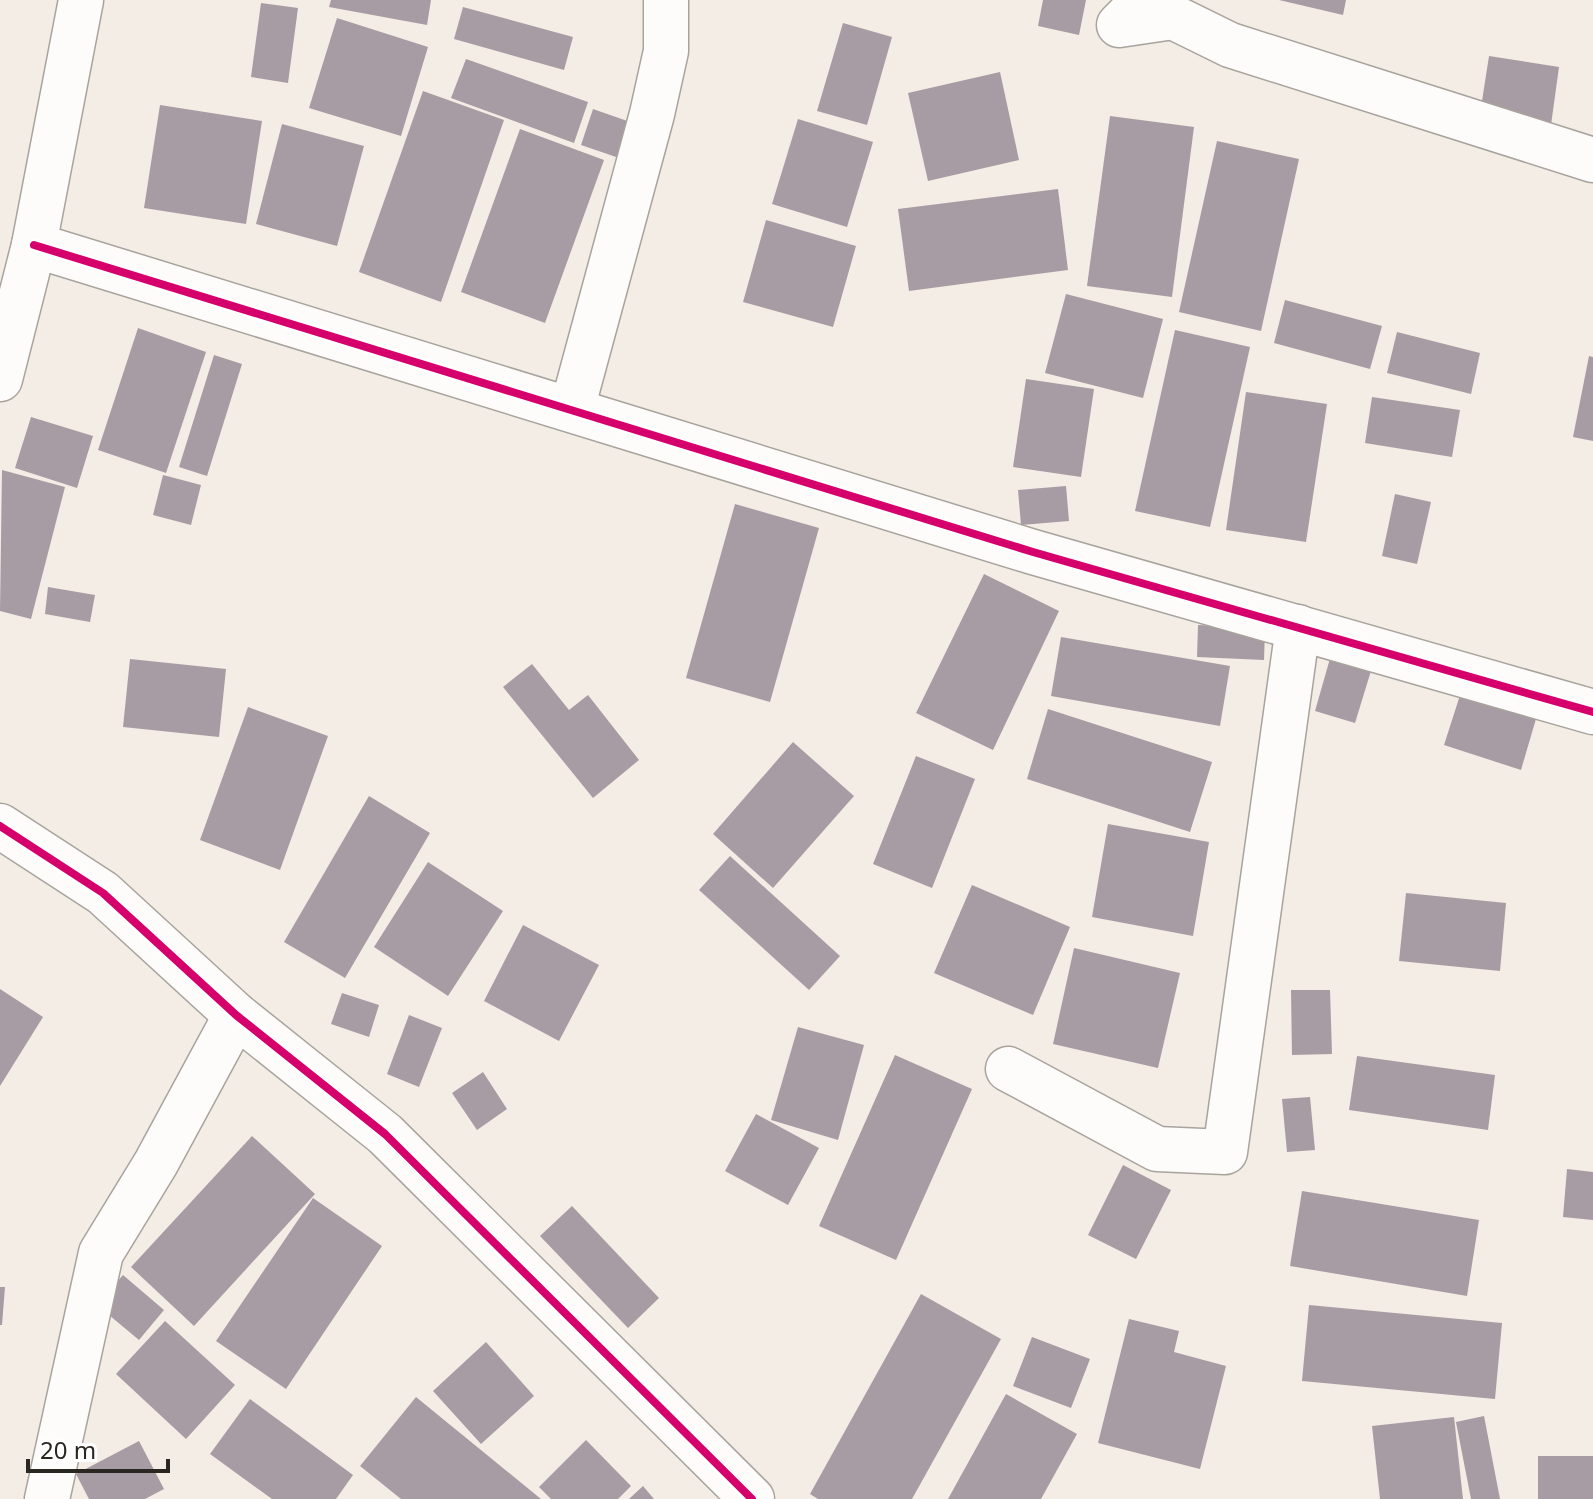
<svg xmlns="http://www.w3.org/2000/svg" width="1593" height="1499" viewBox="0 0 1593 1499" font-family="'Noto Sans',sans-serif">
<rect width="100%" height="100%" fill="#f3ede5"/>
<g fill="#a89ca4">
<path d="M331 0H431L427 25 329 7Z"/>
<path d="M1043 0H1086L1079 35 1038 26Z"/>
<path d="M1279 0H1346L1343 15Z"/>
<path d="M261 3 298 8 288 83 251 77Z"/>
<path d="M463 7 573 37 564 70 454 39Z"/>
<path d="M337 18 428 47 401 136 309 108Z"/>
<path d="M843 23 892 37 867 125 817 111Z"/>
<path d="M1489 56 1559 67 1551 125 1480 114Z"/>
<path d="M466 59 588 102 574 143 451 98Z"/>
<path d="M1000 72 1019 160 928 181 908 93Z"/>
<path d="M423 91 504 120 441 302 359 272Z"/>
<path d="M160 105 262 121 246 224 144 208Z"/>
<path d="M593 109 633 123 622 159 581 145Z"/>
<path d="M1110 116 1194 127 1172 297 1087 286Z"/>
<path d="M798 119 873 142 847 227 772 204Z"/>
<path d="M282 124 364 146 337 246 256 224Z"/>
<path d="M520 129 604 160 545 323 461 292Z"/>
<path d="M1217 141 1299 159 1261 331 1179 312Z"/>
<path d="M1058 189 1068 270 909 291 898 209Z"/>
<path d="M766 220 856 246 833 327 743 302Z"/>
<path d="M1066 294 1163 319 1143 398 1045 373Z"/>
<path d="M1285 300 1382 326 1370 369 1274 343Z"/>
<path d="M138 328 206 352 166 473 98 450Z"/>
<path d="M1175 330 1250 347 1210 527 1135 511Z"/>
<path d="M1397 332 1480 353 1471 394 1387 373Z"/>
<path d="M214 355 242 364 207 476 179 467Z"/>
<path d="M1589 356 1593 357V441L1573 437Z"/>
<path d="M1026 379 1094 389 1081 477 1013 467Z"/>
<path d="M1246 392 1327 404 1306 542 1226 530Z"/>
<path d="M1372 397 1460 410 1452 457 1365 443Z"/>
<path d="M31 417 93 436 77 488 15 468Z"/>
<path d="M2 470 65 487 31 619 0 611Z"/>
<path d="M163 475 201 485 191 525 153 515Z"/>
<path d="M1066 486 1069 521 1021 525 1018 490Z"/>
<path d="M1395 494 1431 502 1417 564 1382 556Z"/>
<path d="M735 504 819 528 770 702 686 678Z"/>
<path d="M984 574 1059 611 993 750 916 713Z"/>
<path d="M48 587 95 595 90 622 45 614Z"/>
<path d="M1198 625 1265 628 1264 660 1197 657Z"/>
<path d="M1061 637 1230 666 1220 726 1051 696Z"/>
<path d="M1333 648 1374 661 1355 723 1315 711Z"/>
<path d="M130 659 226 669 219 737 123 727Z"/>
<path d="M532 664 569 710 588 695 639 760 593 798 503 687Z"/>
<path d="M1462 689 1538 712 1521 770 1444 745Z"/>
<path d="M248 707 328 736 280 870 200 840Z"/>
<path d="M1048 709 1212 762 1190 832 1027 779Z"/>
<path d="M793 742 854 796 773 888 713 834Z"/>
<path d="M916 756 975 779 932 888 873 864Z"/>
<path d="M369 796 430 833 345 978 284 942Z"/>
<path d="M1108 824 1209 842 1193 936 1092 917Z"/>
<path d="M730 856 840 956 809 990 699 890Z"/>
<path d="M428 862 503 911 448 996 374 947Z"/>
<path d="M972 885 1070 927 1033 1015 934 973Z"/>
<path d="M1406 893 1506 903 1500 971 1399 961Z"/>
<path d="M523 925 599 965 559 1041 484 1001Z"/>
<path d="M1074 948 1180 973 1158 1068 1053 1044Z"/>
<path d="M0 989 43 1017 0 1086Z"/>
<path d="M1291 990H1330L1332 1054 1292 1055Z"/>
<path d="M342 993 379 1005 369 1037 331 1024Z"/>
<path d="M409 1015 442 1028 419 1087 387 1074Z"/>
<path d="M798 1027 864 1045 838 1140 771 1120Z"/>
<path d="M895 1055 972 1089 896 1260 819 1226Z"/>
<path d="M1357 1056 1495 1075 1488 1130 1349 1110Z"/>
<path d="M483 1072 507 1109 477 1130 452 1093Z"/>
<path d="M1310 1097 1315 1150 1287 1152 1282 1099Z"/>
<path d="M756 1114 819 1148 788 1205 725 1171Z"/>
<path d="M252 1136 315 1194 194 1326 131 1267Z"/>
<path d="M1123 1165 1171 1190 1136 1259 1088 1235Z"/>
<path d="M1567 1169 1593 1172V1220L1563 1217Z"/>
<path d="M1302 1191 1479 1220 1467 1296 1290 1266Z"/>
<path d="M313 1198 382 1246 286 1389 216 1341Z"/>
<path d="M572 1206 659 1298 628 1328 540 1236Z"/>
<path d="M123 1275 164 1310 139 1340 97 1305Z"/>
<path d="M0 1287H5L2 1325H0Z"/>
<path d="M921 1294 1001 1339 912 1499H818L810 1494Z"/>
<path d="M1309 1305 1502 1323 1495 1399 1302 1381Z"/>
<path d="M1129 1319 1179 1331 1174 1352 1226 1366 1200 1469 1098 1443Z"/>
<path d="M165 1321 235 1385 186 1439 116 1374Z"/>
<path d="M1032 1337 1090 1359 1071 1408 1013 1386Z"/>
<path d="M486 1342 534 1396 481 1444 433 1391Z"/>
<path d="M1006 1394 1077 1434 1041 1499H948Z"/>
<path d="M416 1397 541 1499H401L360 1466Z"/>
<path d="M250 1399 353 1475 336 1499H272L210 1454Z"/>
<path d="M1484 1416 1500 1499H1471L1456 1422Z"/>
<path d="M1454 1417 1463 1499H1380L1372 1426Z"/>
<path d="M586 1440 631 1486 618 1499H551L539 1487Z"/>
<path d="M139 1441 164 1489 145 1499H89L76 1474Z"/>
<rect x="1538" y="1456" width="55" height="43"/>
<path d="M643 1486 654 1499H629Z"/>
</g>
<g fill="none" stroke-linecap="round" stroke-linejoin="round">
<g stroke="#a8a39d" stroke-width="47">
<g id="minor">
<path d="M1144 0 1119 25 1173 17"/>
<path d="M1161 0 1173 17 1230 45 1593 160"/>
<path d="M34 245 1033 552 1593 712"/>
<path d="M0 379 34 245 81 0"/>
<path d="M572 409 652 114 666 51V0"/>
<path d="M0 826 103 893 236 1015 385 1134 752 1499"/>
<path d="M1008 1069 1157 1149 1225 1152 1298 627"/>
<path d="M47 1499 101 1253 156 1163 236 1015"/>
</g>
</g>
<use href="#minor" stroke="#fdfcfb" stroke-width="44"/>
<g stroke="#fff" stroke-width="13">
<g id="cycleway">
<path d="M34 245 1033 552 1593 712"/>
<path d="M0 826 103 893 236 1015 385 1134 752 1499"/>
</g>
</g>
<use href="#cycleway" stroke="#d6006c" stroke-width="8"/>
</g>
<path d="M28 1459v12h140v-12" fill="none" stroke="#2a2620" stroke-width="4"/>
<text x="40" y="1459" font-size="24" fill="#2a2620" stroke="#ffffff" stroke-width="6" paint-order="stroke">20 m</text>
</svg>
